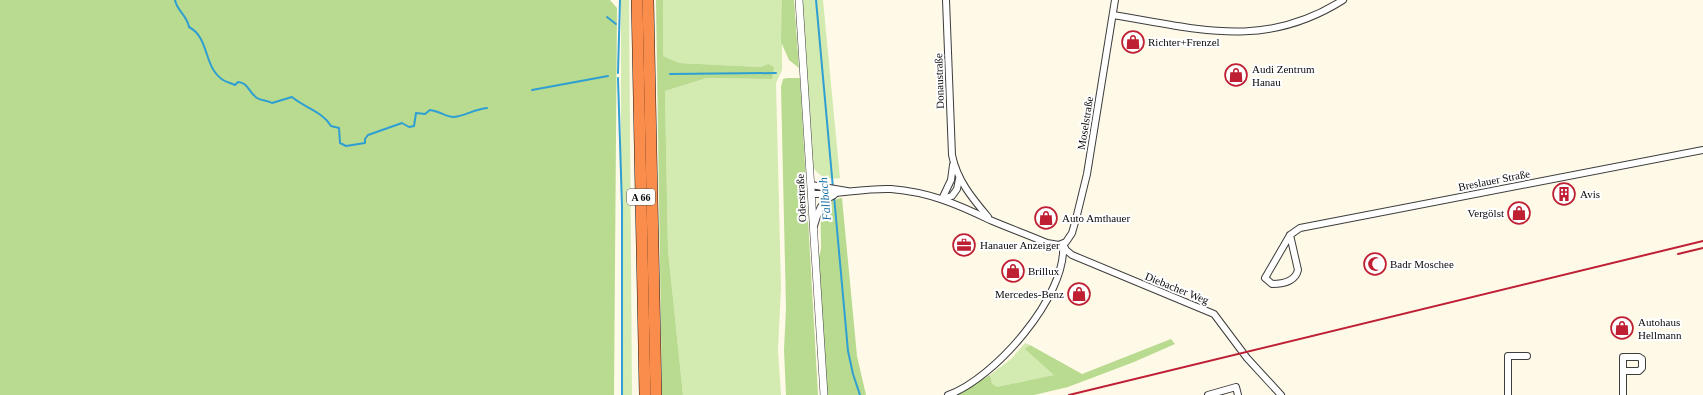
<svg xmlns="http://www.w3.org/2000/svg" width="1703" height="395" viewBox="0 0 1703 395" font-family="Georgia,serif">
<rect width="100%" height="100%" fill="#fff9e8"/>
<g fill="#d3eab1">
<path d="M621 0H629L632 395H621Z"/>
<path d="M663 0H782V70L776 83 781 288 778 350 781 395H683L668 250 665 91 707 78 772 79 768 64 761 67 679 63 663 56Z"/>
<path d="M802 0H823L840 178C828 180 817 177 812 164Z"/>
<path d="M1025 343 1030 345 1026 349 1055 375 997 387 992 385 990 375 1011 359Z"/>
</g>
<g fill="#b8db90">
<path d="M0 0H610L617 8 614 395H0Z"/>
<path d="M656 0H663V56L679 63 761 67 768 64 774 67 772 79 707 78 665 91 668 250 683 395H662Z"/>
<path d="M782 0H794L799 68 789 60 781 42Z"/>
<path d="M787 78H800L818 395H786L784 350 786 308 781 87 783 79Z"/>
<path d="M842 198 857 356 866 395H827L818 261C819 257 820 253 821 249 822 230 814 202 842 198Z"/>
<path d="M1171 339 1175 344 1134 362 1068 387 1034 395H955L990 375 992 384 997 387 1054 375 1025 349 1030 345 1082 374Z"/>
</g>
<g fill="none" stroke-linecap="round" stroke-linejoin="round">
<g stroke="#2f9ed2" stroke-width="2">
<path d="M175 0C177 11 187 15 189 27 210 38 203 67 223 80 226 82 231 83 235 85L238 82C249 83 248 92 257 98 262 101 267 100 272 103L292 97C305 108 322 111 331 126L339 128 340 143 346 146 365 143V139L368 135 402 123 409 127 414 126 416 113 425 114 430 110C440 111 445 117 454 117 465 116 475 109 487 108"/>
<path d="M816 0 833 188"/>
<path d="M607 17 616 24"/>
<path d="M618 73 620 0"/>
<path d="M670 74 776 73"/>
<path d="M618 78 622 207V395"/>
<path d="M532 90 608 76"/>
<path d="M834 196 848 351 853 374 860 395"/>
</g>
<g stroke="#3d3d3d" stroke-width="8">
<g id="minor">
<path d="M946 0 952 155C957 180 972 198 988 217"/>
<path d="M1113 15C1199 29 1264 50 1343 0"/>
<path d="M811 185 847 191"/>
<path d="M812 194C839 194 865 188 891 189 929 192 957 204 990 220 1009 228 1028 235 1047 243L1059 245 1066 242 1072 233 1076 219 1087 174 1115 0"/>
<path d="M942 199 951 180 953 165"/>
<path d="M942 199 952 196 957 189 959 179"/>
<path d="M814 226C818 212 821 201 834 195"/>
<path d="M1290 235 1298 270C1295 282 1283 284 1272 284L1265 278 1290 235 1300 228 1703 150"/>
<path d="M1063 244 1066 250 1072 255 1214 314 1247 358 1281 395"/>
<path d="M948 395C994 379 1067 296 1063 245"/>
<path d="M1208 395 1236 387 1238 395"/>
<path d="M1508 395V356H1527"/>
<path d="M1623 395V357H1639L1642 359V368L1639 371H1623"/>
</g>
</g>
<g stroke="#3d3d3d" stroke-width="8">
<path id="tertiary" d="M799 0 824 395"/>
</g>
<g stroke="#1b1b1b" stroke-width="12">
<g id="motorway">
<path d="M637 0 645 395"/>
<path d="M648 0 656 395"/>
</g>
</g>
<use href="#minor" stroke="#fff" stroke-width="6"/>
<use href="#tertiary" stroke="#fff" stroke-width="7"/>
<use href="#motorway" stroke="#fa8d4b" stroke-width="11"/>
<g stroke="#be1f33" stroke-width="2">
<path d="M1678 254 1703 248"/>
<path d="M1069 395 1703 241"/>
</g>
</g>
<defs>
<g id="shop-ring" transform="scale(1.15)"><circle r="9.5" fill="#fff" stroke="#be1f33" stroke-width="1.5"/><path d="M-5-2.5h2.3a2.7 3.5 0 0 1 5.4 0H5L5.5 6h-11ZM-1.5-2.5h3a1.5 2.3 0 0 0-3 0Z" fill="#be1f33"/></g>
<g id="building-ring" transform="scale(1.15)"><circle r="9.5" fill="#fff" stroke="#be1f33" stroke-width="1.5"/><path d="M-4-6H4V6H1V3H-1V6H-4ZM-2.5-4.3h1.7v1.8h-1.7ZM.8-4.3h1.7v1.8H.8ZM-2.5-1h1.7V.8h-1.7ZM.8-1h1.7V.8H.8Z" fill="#be1f33"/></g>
<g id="office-ring" transform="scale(1.15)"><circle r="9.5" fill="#fff" stroke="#be1f33" stroke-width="1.5"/><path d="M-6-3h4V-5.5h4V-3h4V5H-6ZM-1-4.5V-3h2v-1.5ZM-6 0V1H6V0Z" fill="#be1f33"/></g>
<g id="mosque-ring" transform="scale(1.15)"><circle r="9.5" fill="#fff" stroke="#be1f33" stroke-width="1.5"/><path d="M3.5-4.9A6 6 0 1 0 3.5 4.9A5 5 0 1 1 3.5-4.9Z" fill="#be1f33"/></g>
</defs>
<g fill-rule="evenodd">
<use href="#shop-ring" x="1133" y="42"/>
<use href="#shop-ring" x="1236" y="75"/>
<use href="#building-ring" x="1564" y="194"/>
<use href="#shop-ring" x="1519" y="213"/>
<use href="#shop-ring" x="1046" y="218"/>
<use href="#office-ring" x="964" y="245"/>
<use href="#mosque-ring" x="1375" y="264"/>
<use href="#shop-ring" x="1013" y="271"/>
<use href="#shop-ring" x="1079" y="294"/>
<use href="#shop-ring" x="1622" y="328"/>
</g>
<g text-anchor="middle" stroke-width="4" stroke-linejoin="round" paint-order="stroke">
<rect fill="#fff" stroke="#545454" stroke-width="1" x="627" y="189" width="28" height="16" rx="3"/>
<g font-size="10" font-weight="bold" fill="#0a0a0a">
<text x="641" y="201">A 66</text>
</g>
<g font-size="11" fill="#0a0a0a" stroke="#fff" text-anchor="start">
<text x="1148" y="46">Richter+Frenzel</text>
<text x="1252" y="73">Audi Zentrum<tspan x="1252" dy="13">Hanau</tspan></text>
<text x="1580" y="198">Avis</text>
<text x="1504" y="217" text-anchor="end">Vergölst</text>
<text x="1062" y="222">Auto Amthauer</text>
<text x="980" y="249">Hanauer Anzeiger</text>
<text x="1390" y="268">Badr Moschee</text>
<text x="1028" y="275">Brillux</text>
<text x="1064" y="298" text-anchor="end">Mercedes-Benz</text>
<text x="1638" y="326">Autohaus<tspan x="1638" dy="13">Hellmann</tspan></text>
</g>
<g font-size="11" fill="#0a0a0a" stroke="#fff">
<text transform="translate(939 81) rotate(-92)" y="4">Donaustraße</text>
<text transform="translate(1085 123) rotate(-81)" y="4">Moselstraße</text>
<text transform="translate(1494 180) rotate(-11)" y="4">Breslauer Straße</text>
<text transform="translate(801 198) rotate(-93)" y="4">Oderstraße</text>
<text transform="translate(1177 288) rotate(22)" y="4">Diebacher Weg</text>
</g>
<g font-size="12" font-style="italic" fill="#116c9f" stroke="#fff">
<text transform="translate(825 199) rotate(-95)" y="4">Fallbach</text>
</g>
</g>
</svg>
